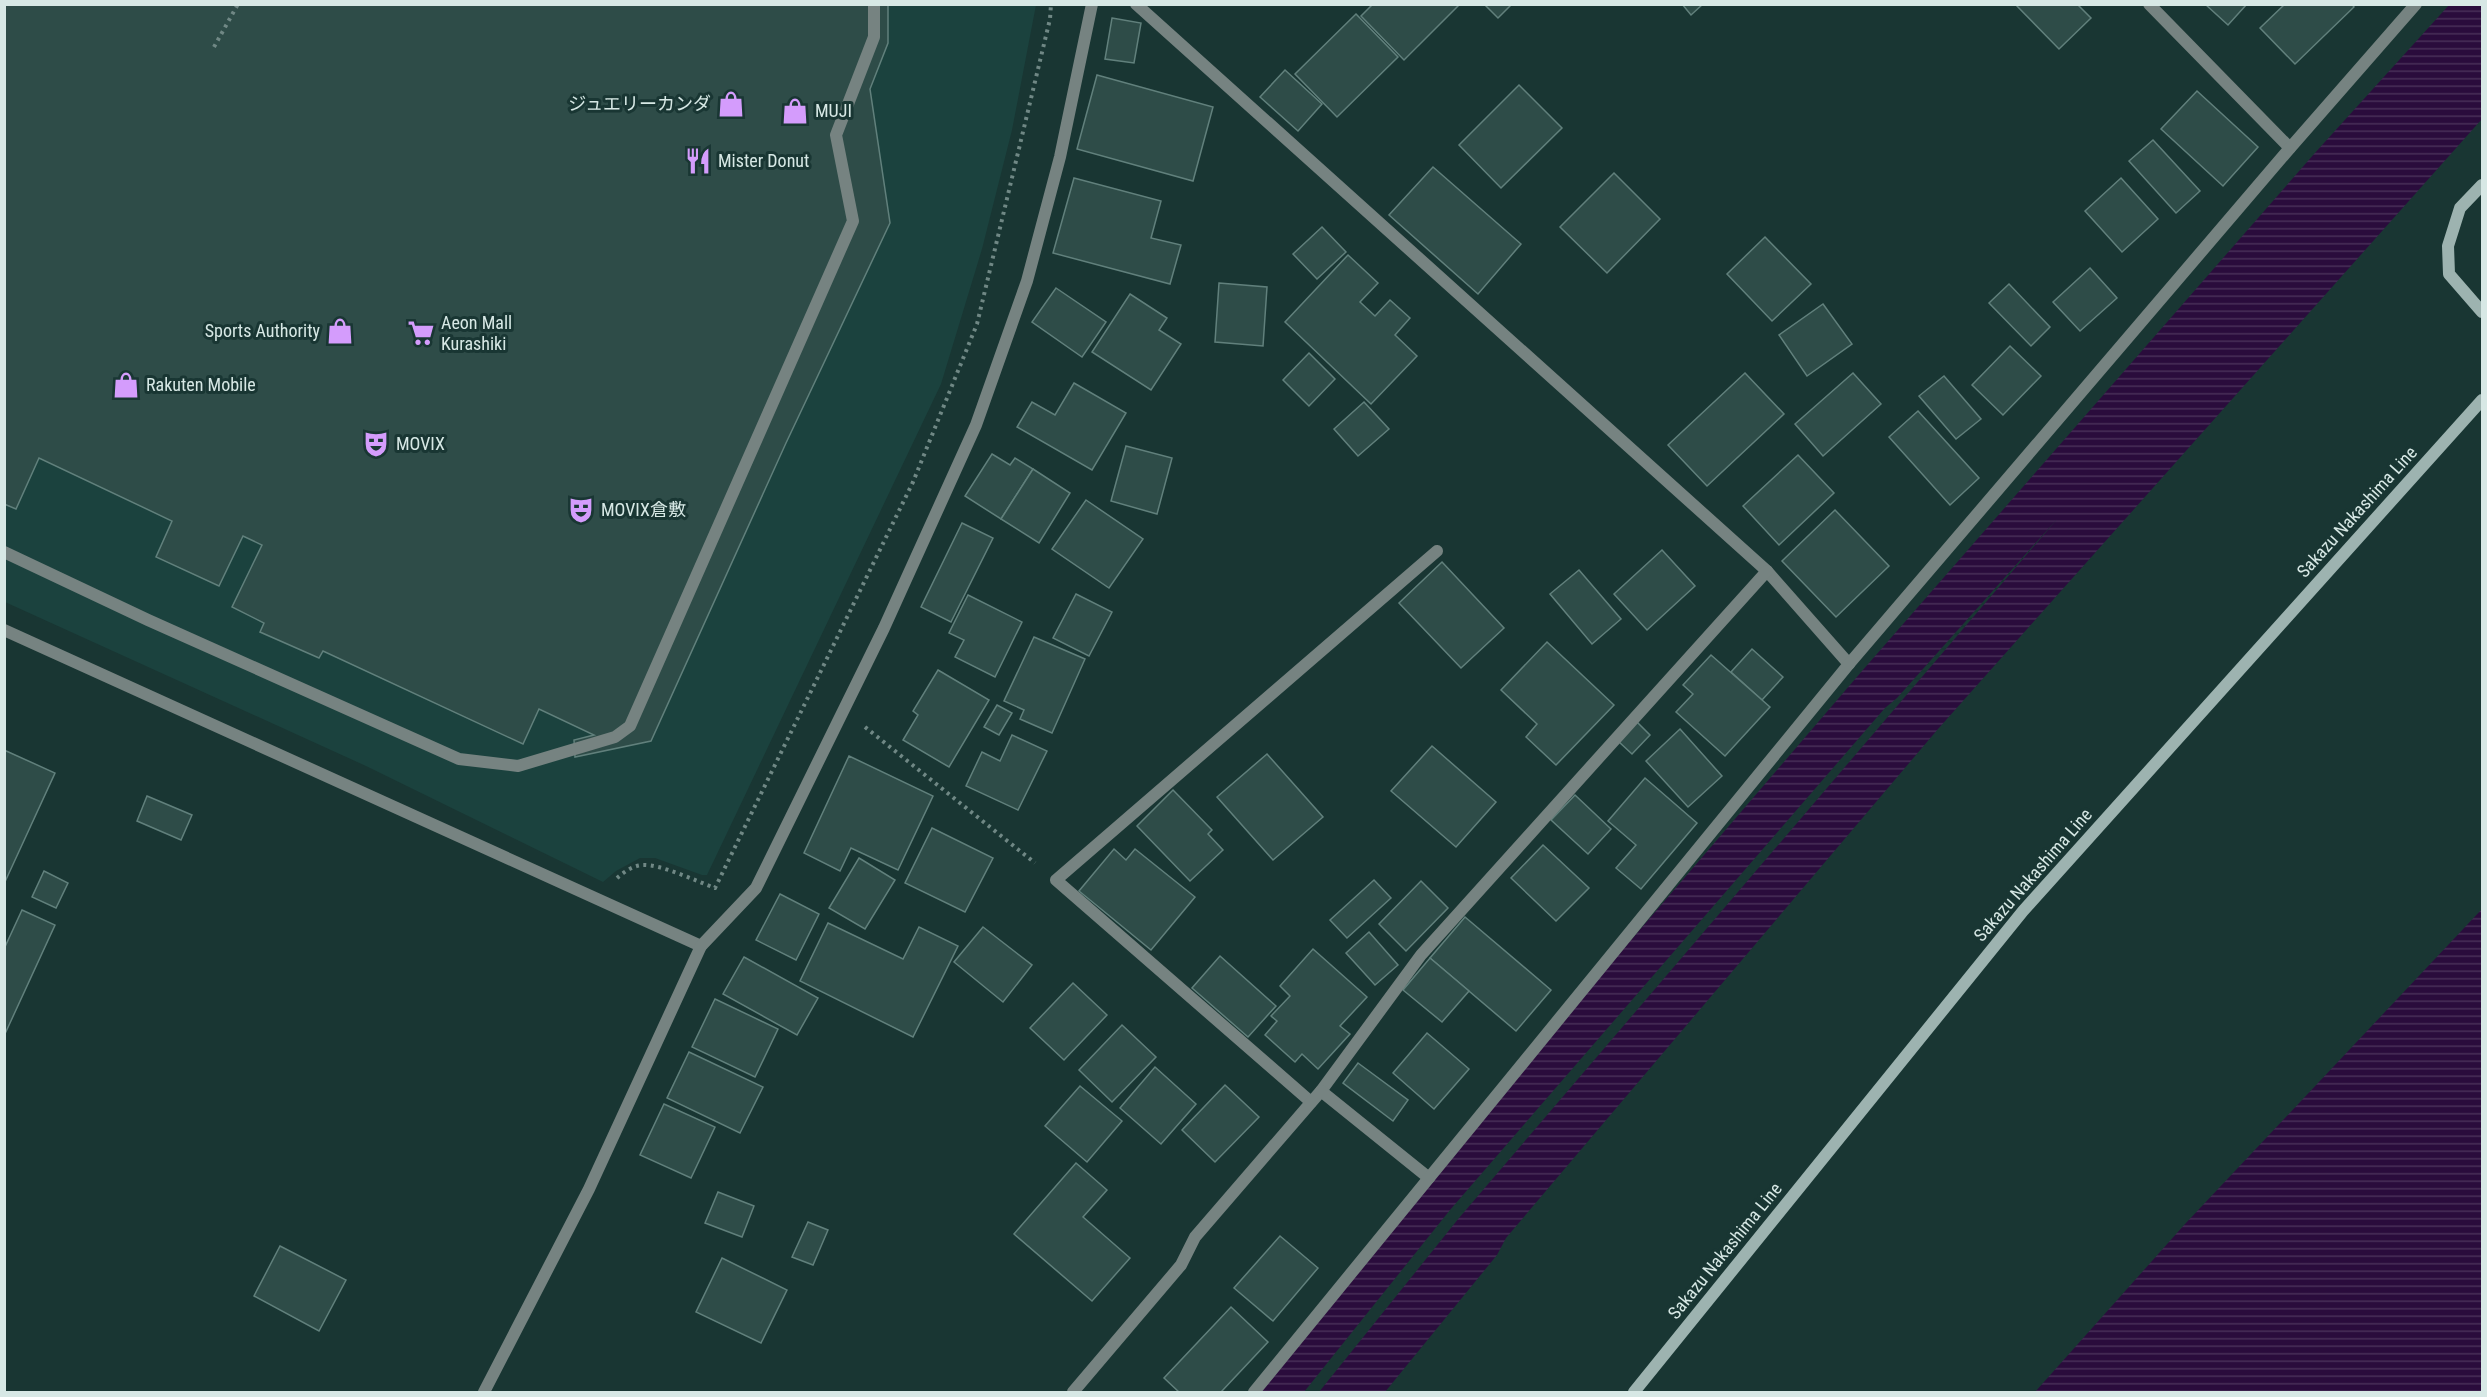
<svg xmlns="http://www.w3.org/2000/svg" width="2487" height="1397" viewBox="0 0 2487 1397" font-family="'Roboto Condensed','Noto Sans JP',sans-serif">
<defs>
<pattern id="water-rules" width="6" height="5" patternUnits="userSpaceOnUse" patternTransform="scale(1.5)"><rect width="6" height="5" fill="#2a0c3c"/><path d="M0 2.5h6" fill="none" stroke="#482f58"/></pattern>
</defs>
<rect width="100%" height="100%" fill="#193633"/>
<path fill="#1b423e" d="M5 5H1036L1012 130 982 249 941 384 707 875H702L655 858H640L616 871 603 882 366 766 5 602Z"/>
<g fill="url(#water-rules)">
<path d="M2449 5H2482V119L1938 729 1506 1238 1497 1255 1385 1392H1319L1459 1218 2058 518 1897 698 1885 708 1450 1210 1304 1392H1253L1431 1173 1862 671 2314 154Z"/>
<path d="M2482 909V1392H2035L2185 1224Z"/>
</g>
<g fill="#2e4c48" stroke="#61807c" stroke-width="1.5">
<path d="M4 4H888V43L870 89 890 223 786 443 651 741 575 757 574 740 594 735 539 709 523 744 323 651 319 658 260 632 264 623 232 607 262 545 243 536 219 586 156 557 172 521 39 458 16 509 4 504Z"/>
<path d="M1373 4H1460L1404 60 1361 16Z"/>
<path d="M1484 4H1512L1498 18Z"/>
<path d="M1682 4H1703L1691 15Z"/>
<path d="M2015 4H2077L2091 18 2059 49Z"/>
<path d="M2205 4H2247L2228 25Z"/>
<path d="M2285 4H2352L2354 7 2295 64 2260 28Z"/>
<path d="M1356 14 1398 57 1337 117 1295 74Z"/>
<path d="M1112 18 1141 23 1134 63 1105 59Z"/>
<path d="M1285 70 1322 104 1298 131 1260 97Z"/>
<path d="M1097 75 1213 107 1193 181 1077 149Z"/>
<path d="M1519 85 1562 128 1501 188 1459 145Z"/>
<path d="M2197 91 2258 147 2223 186 2161 129Z"/>
<path d="M2153 140 2200 191 2176 213 2129 161Z"/>
<path d="M1433 167 1521 244 1478 294 1389 215Z"/>
<path d="M1614 173 1660 219 1607 273 1560 227Z"/>
<path d="M1074 178 1161 201 1151 238 1181 245 1170 284 1053 253Z"/>
<path d="M2121 178 2158 219 2122 252 2085 211Z"/>
<path d="M1322 227 1346 252 1317 279 1293 254Z"/>
<path d="M1765 237 1811 284 1772 321 1727 274Z"/>
<path d="M1348 255 1378 283 1360 302 1375 316 1390 300 1410 318 1395 335 1417 356 1371 404 1285 322Z"/>
<path d="M2090 268 2117 298 2080 331 2053 302Z"/>
<path d="M1219 283 1267 287 1263 346 1215 342Z"/>
<path d="M2009 284 2050 327 2031 346 1989 303Z"/>
<path d="M1056 288 1106 322 1082 357 1032 322Z"/>
<path d="M1130 294 1167 318 1159 330 1181 344 1151 390 1092 352Z"/>
<path d="M1823 304 1852 344 1807 376 1779 335Z"/>
<path d="M2010 346 2041 376 2003 415 1972 385Z"/>
<path d="M1309 353 1335 379 1309 406 1283 380Z"/>
<path d="M1745 373 1784 414 1707 486 1668 445Z"/>
<path d="M1853 373 1881 404 1823 456 1795 424Z"/>
<path d="M1944 376 1981 419 1956 439 1919 396Z"/>
<path d="M1074 383 1126 413 1092 470 1017 427 1032 402 1055 415Z"/>
<path d="M1364 402 1389 429 1358 456 1334 429Z"/>
<path d="M1918 411 1979 478 1950 505 1889 437Z"/>
<path d="M1126 446 1172 458 1157 514 1111 501Z"/>
<path d="M992 454 1010 465 1015 458 1033 469 1001 519 965 496Z"/>
<path d="M1798 455 1834 493 1779 545 1743 506Z"/>
<path d="M1033 469 1070 493 1039 543 1001 519Z"/>
<path d="M1086 500 1143 539 1109 588 1052 549Z"/>
<path d="M1835 510 1889 566 1836 617 1782 561Z"/>
<path d="M962 523 993 538 951 622 921 607Z"/>
<path d="M1662 550 1695 586 1647 630 1614 594Z"/>
<path d="M1442 562 1504 628 1461 668 1399 603Z"/>
<path d="M1579 570 1621 619 1592 644 1550 594Z"/>
<path d="M1076 594 1112 612 1089 656 1053 638Z"/>
<path d="M968 595 1022 622 995 677 955 657 964 640 949 633Z"/>
<path d="M1034 637 1085 659 1052 733 1020 719 1024 710 1004 701Z"/>
<path d="M1547 642 1614 705 1556 765 1526 737 1537 724 1501 690Z"/>
<path d="M1752 649 1783 677 1762 700 1731 672Z"/>
<path d="M1711 655 1770 707 1725 756 1676 712 1693 694 1683 685Z"/>
<path d="M938 670 989 700 949 767 903 740 918 715 913 711Z"/>
<path d="M997 705 1012 713 999 735 984 727Z"/>
<path d="M1637 722 1650 735 1632 754 1618 741Z"/>
<path d="M1680 729 1722 776 1688 807 1646 761Z"/>
<path d="M1012 735 1047 751 1018 810 966 786 982 752 1000 761Z"/>
<path d="M1432 746 1496 802 1456 847 1391 791Z"/>
<path d="M4 750 55 773 4 884Z"/>
<path d="M1267 754 1323 817 1273 860 1217 797Z"/>
<path d="M849 756 933 796 898 870 851 848 840 871 804 853Z"/>
<path d="M1645 778 1697 823 1641 889 1616 868 1636 845 1608 821Z"/>
<path d="M1173 790 1212 830 1208 834 1223 850 1190 881 1137 826Z"/>
<path d="M1575 795 1611 829 1588 854 1551 820Z"/>
<path d="M147 796 192 815 181 840 137 821Z"/>
<path d="M932 828 993 858 965 912 905 883Z"/>
<path d="M1543 845 1589 888 1556 921 1511 878Z"/>
<path d="M1114 849 1126 860 1135 849 1195 897 1151 950 1079 891Z"/>
<path d="M859 858 895 880 865 929 829 908Z"/>
<path d="M44 871 68 883 56 908 32 897Z"/>
<path d="M1374 880 1391 898 1347 938 1330 920Z"/>
<path d="M1421 881 1448 908 1406 951 1379 924Z"/>
<path d="M780 894 819 914 796 960 756 940Z"/>
<path d="M22 910 55 925 4 1036V949Z"/>
<path d="M1465 917 1551 990 1516 1031 1430 958Z"/>
<path d="M828 923 903 959 919 927 958 946 913 1037 800 981Z"/>
<path d="M983 927 1032 965 1003 1002 954 962Z"/>
<path d="M1369 932 1398 965 1375 985 1346 953Z"/>
<path d="M1313 949 1367 997 1340 1026 1350 1034 1318 1069 1302 1054 1295 1062 1265 1035 1277 1021 1271 1016 1290 996 1280 986Z"/>
<path d="M1220 956 1276 1006 1248 1037 1192 988Z"/>
<path d="M744 957 818 998 797 1035 723 994Z"/>
<path d="M1430 958 1469 991 1442 1022 1403 990Z"/>
<path d="M1073 983 1107 1015 1064 1060 1030 1028Z"/>
<path d="M715 999 778 1029 755 1077 692 1047Z"/>
<path d="M1122 1025 1156 1057 1112 1102 1079 1070Z"/>
<path d="M1427 1033 1469 1069 1434 1109 1393 1073Z"/>
<path d="M689 1052 763 1087 740 1133 667 1098Z"/>
<path d="M1358 1063 1408 1100 1393 1121 1343 1083Z"/>
<path d="M1155 1067 1196 1104 1161 1144 1120 1108Z"/>
<path d="M1225 1085 1259 1117 1215 1162 1182 1130Z"/>
<path d="M1080 1086 1122 1121 1087 1162 1045 1126Z"/>
<path d="M664 1104 715 1127 691 1178 640 1155Z"/>
<path d="M1076 1163 1107 1190 1083 1217 1130 1258 1092 1301 1014 1234Z"/>
<path d="M718 1192 754 1206 742 1237 705 1223Z"/>
<path d="M808 1222 828 1230 813 1265 792 1257Z"/>
<path d="M1280 1236 1318 1268 1273 1321 1234 1288Z"/>
<path d="M280 1246 346 1280 319 1331 254 1296Z"/>
<path d="M722 1258 787 1290 761 1343 696 1312Z"/>
<path d="M1231 1307 1268 1342 1221 1392H1179L1164 1378Z"/>
</g>
<g fill="none" stroke-linecap="round" stroke-linejoin="round">
<g stroke="#708885" stroke-width="4" stroke-dasharray="3 4.5" stroke-linecap="butt">
<path d="M214 47 238 4"/>
<path d="M865 727 1035 863"/>
<path d="M617 878C624 872 632 866 642 865 661 864 696 881 715 888L913 482 977 324 1050 19 1051 4"/>
</g>
<path stroke="#768381" stroke-width="12" d="M4 552 148 620 459 759 518 766 615 737 630 726 853 221 836 135 874 37V4"/>
<g stroke="#768381" stroke-width="12">
<path d="M1136 4 1767 571 1849 664"/>
<path d="M2149 4 2290 148"/>
<path d="M4 630 701 946"/>
<path d="M1321 1091 1421 955 1767 571"/>
<path d="M1311 1102 1056 880 1437 551"/>
<path d="M484 1392 589 1189 701 946 756 888 884 628 976 425 1027 281 1060 157 1092 4"/>
<path d="M1073 1392 1181 1265 1195 1237 1321 1091 1429 1178"/>
<path d="M1254 1392 1849 664 2290 148 2416 4"/>
</g>
<g stroke="#9db3b0" stroke-width="12">
<path d="M2482 185 2460 208 2448 246 2449 274 2482 312"/>
<path d="M1634 1392 2023 911 2482 400"/>
</g>
</g>
<defs>
<g id="shop-bare" transform="scale(2.07)"><path d="M-5-2.5h2.3a2.7 3.5 0 0 1 5.4 0H5L5.5 6h-11ZM-1.5-2.5h3a1.5 2.3 0 0 0-3 0Z" fill="#d49cfc" stroke="#193633" stroke-width="2.5" paint-order="stroke"/></g>
<g id="restaurant-bare" transform="scale(2.07)"><path d="M-5-6h1v4h1v-4h1v4h1v-4h1v5L-1.5 .5V6h-2V.5L-5-1ZM5-6V6H3V1.5H1.5Q1.5-4 5-6Z" fill="#d49cfc" stroke="#193633" stroke-width="2.5" paint-order="stroke"/></g>
<g id="supermarket-bare" transform="scale(2.07)"><path d="M-6-5.5h2.5l.6 2H6L4.5 2H-2.5L-4.4-4H-6ZM-1.5 3.2a1.3 1.3 0 1 0 .1 0ZM3 3.2a1.3 1.3 0 1 0 .1 0Z" fill="#d49cfc" stroke="#193633" stroke-width="2.5" paint-order="stroke"/></g>
<g id="theatre-bare" transform="scale(2.07)"><path d="M-5-5.5Q0-4 5-5.5V0Q5 5 0 6Q-5 5-5 0ZM-3.3-2.5H-1v1.5H-3.3ZM1-2.5H3.3v1.5H1ZM-2.8 1Q0 5.5 2.8 1Z" fill="#d49cfc" stroke="#193633" stroke-width="2.5" paint-order="stroke"/></g>
</defs>
<g fill-rule="evenodd">
<use href="#shop-bare" x="731" y="104"/>
<use href="#shop-bare" x="795" y="111"/>
<use href="#restaurant-bare" x="698" y="161"/>
<use href="#shop-bare" x="340" y="331"/>
<use href="#supermarket-bare" x="421" y="333"/>
<use href="#shop-bare" x="126" y="385"/>
<use href="#theatre-bare" x="376" y="444"/>
<use href="#theatre-bare" x="581" y="510"/>
</g>
<g text-anchor="middle" stroke-width="6" stroke-linejoin="round" paint-order="stroke">
<g font-size="18" fill="#d7e8e5" stroke="#193633" text-anchor="start">
<text x="711" y="110" text-anchor="end">ジュエリーカンダ</text>
<text x="815" y="117">MUJI</text>
<text x="718" y="167">Mister Donut</text>
<text x="441" y="329">Aeon Mall<tspan x="441" dy="21">Kurashiki</tspan></text>
<text x="320" y="337" text-anchor="end">Sports Authority</text>
<text x="146" y="391">Rakuten Mobile</text>
<text x="396" y="450">MOVIX</text>
<text x="601" y="516">MOVIX倉敷</text>
</g>
<g font-size="18" fill="#d7e8e5" stroke="#193633">
<text transform="translate(2357 512) rotate(-48)" y="6">Sakazu Nakashima Line</text>
<text transform="translate(2033 875) rotate(-49)" y="6">Sakazu Nakashima Line</text>
<text transform="translate(1725 1251) rotate(-51)" y="6">Sakazu Nakashima Line</text>
</g>
</g>
<rect width="2487" height="1397" fill="none" stroke="#d7e8e5" stroke-width="12"/>
</svg>
